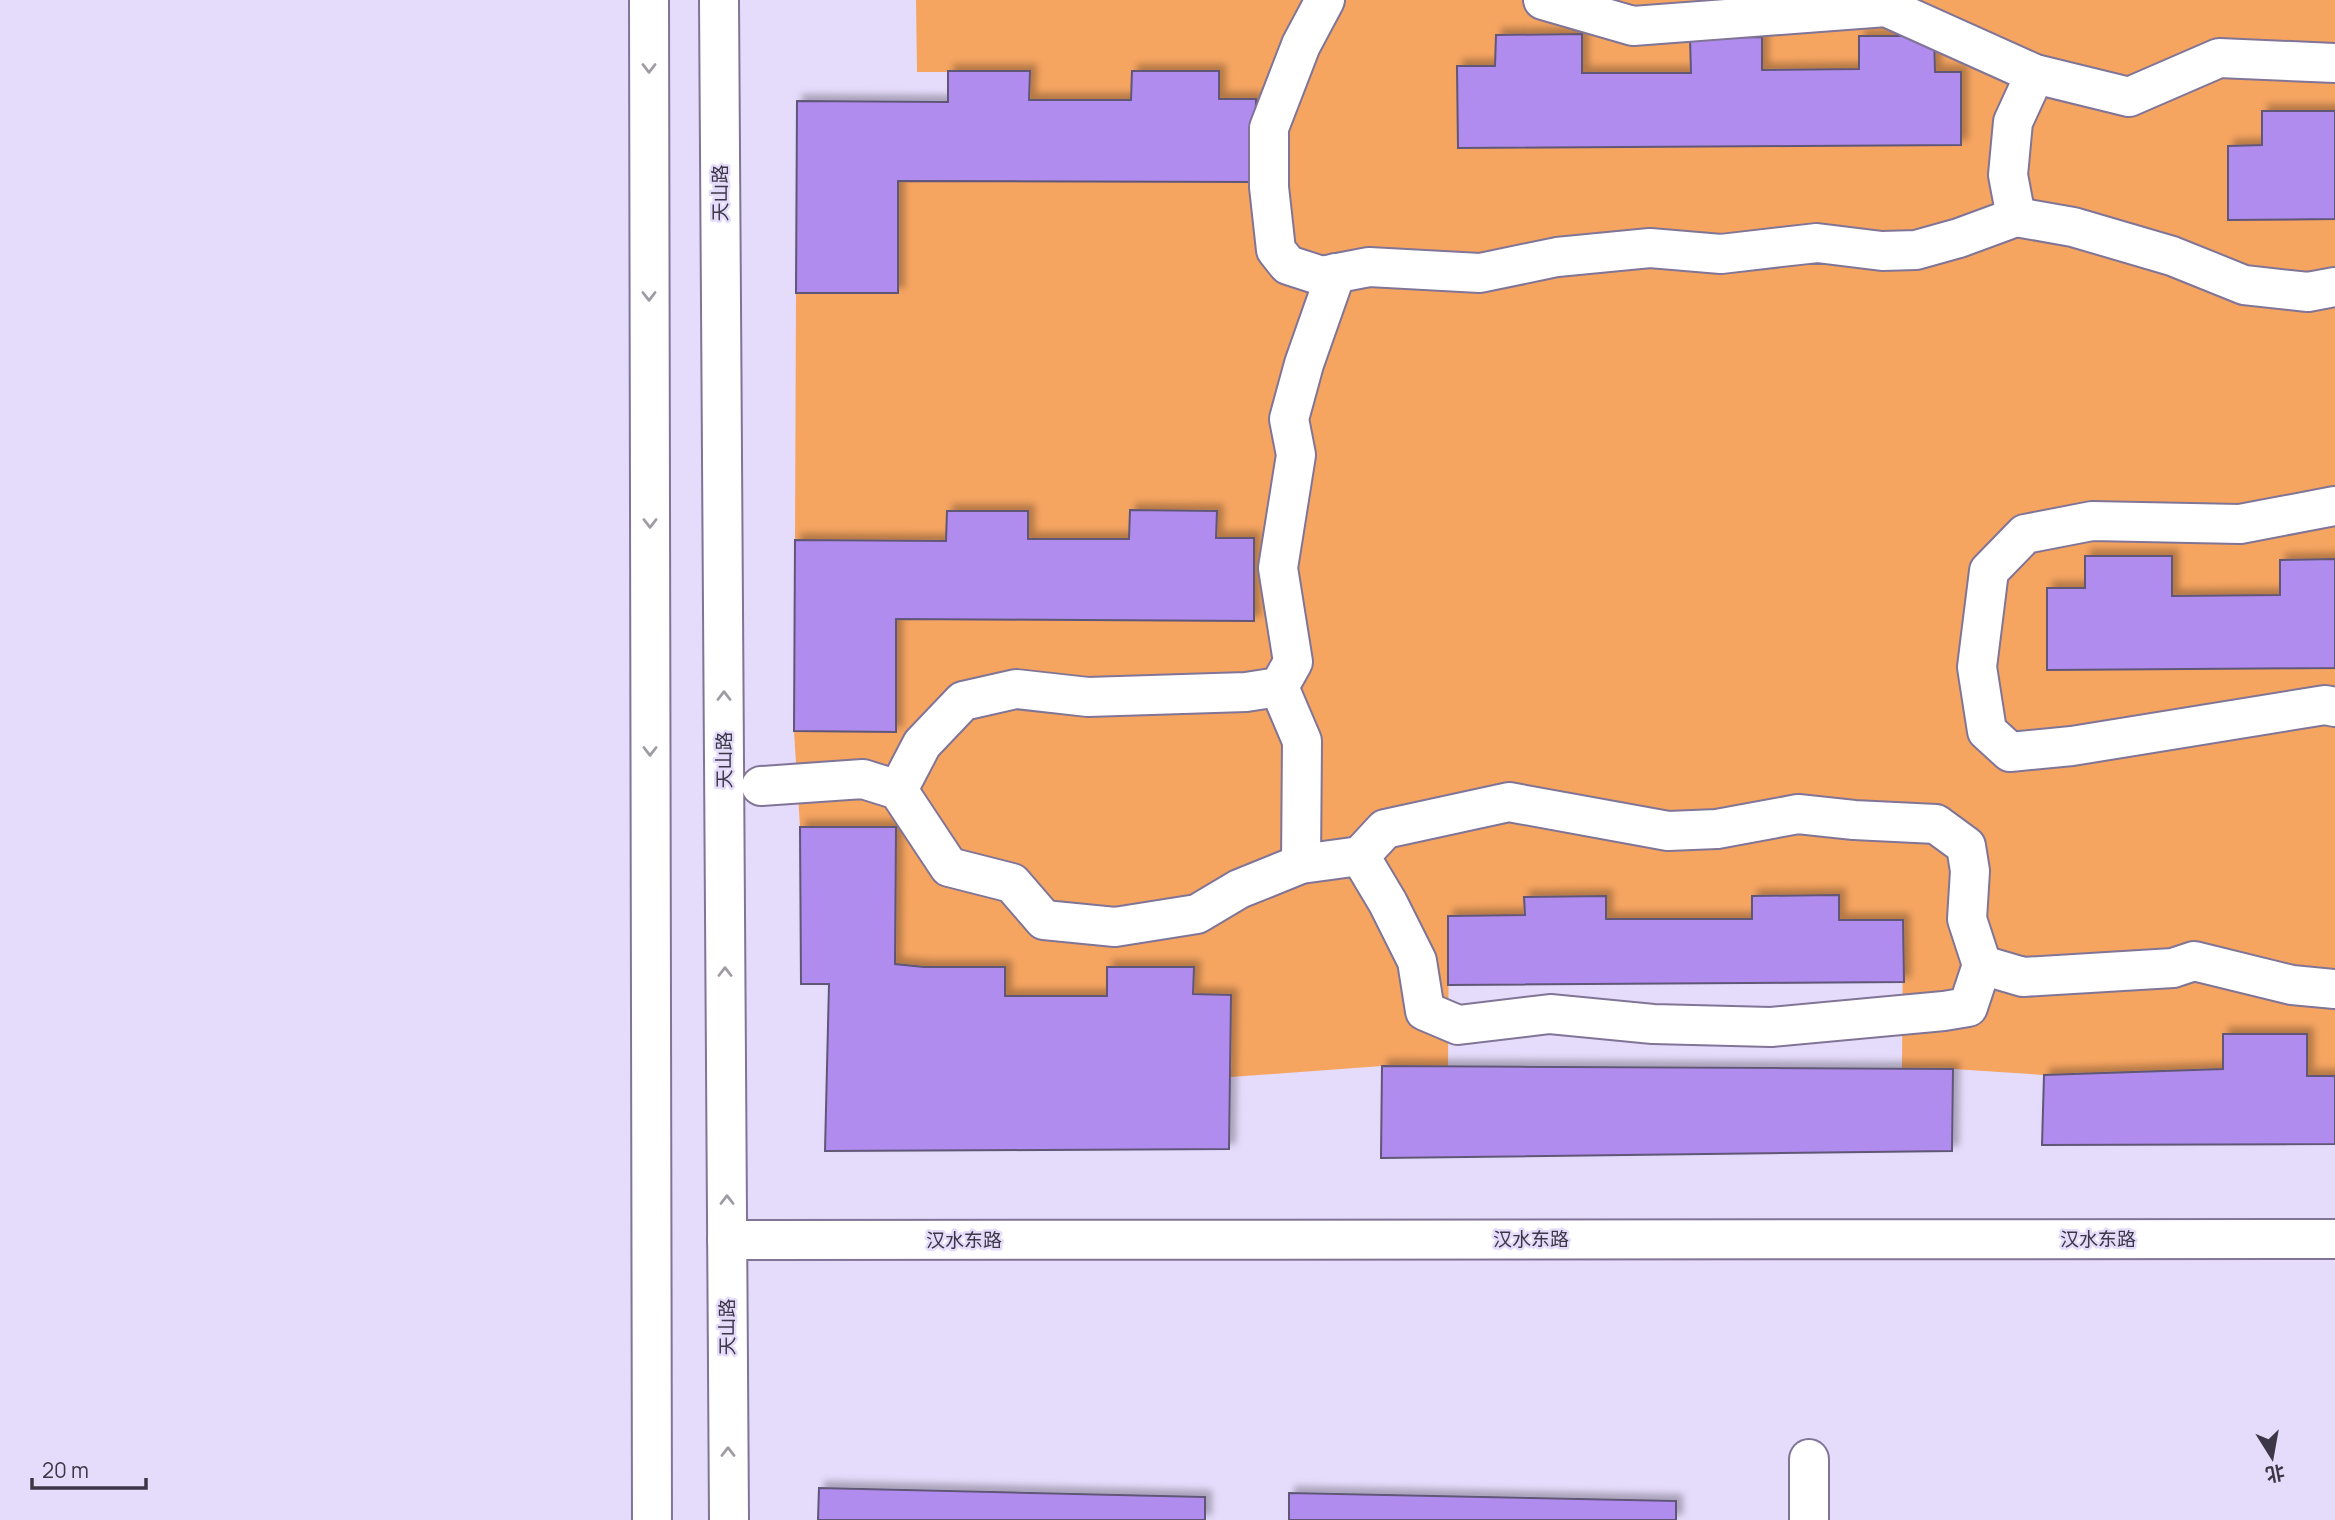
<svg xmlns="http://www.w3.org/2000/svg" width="2335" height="1520" viewBox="0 0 2335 1520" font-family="Manrope,'Noto Sans SC',sans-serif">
<defs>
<filter id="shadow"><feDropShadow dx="6" dy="-6" stdDeviation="3.5" flood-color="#0004"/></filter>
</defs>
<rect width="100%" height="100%" fill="#e5dcfb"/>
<path fill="#f6a561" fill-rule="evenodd" d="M916 0H2335V111H2262V145L2228 146V219H2335V559L2280 560V595L2172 596 2085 588H2048L2335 668V1076H2307V1035L2223 1034V1069L2044 1075 1953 1069 1902 1068 1903 920H1839L1752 896V919H1606V896L1525 897V915L1449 916 1448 1067 1382 1066 1231 1077V995L1193 994V967H1107V996H1005L1004 967H924L895 964 896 827H800L794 731 896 732V619L1254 621 1253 538H1216V511L1130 510 1129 539 1028 538 1027 511H947L946 541 795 540 796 293H898V181L1256 148V99H1219L1218 71H1132L1131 100H1029L1030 72H917ZM1582 34V73H1691L1690 38 1762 37V70L1859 69 1934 36 1935 72H1961V144L1458 148V66H1495L1496 35Z"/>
<g fill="#b08cee" stroke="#615677" stroke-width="2" filter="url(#shadow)">
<path d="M1582 34V73H1691L1690 38 1762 37V70L1859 69V36H1934L1935 72H1961V145L1458 148 1457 66H1495L1496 35Z"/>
<path d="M948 71H1030L1029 100H1131L1132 71H1219V99H1256L1255 182 898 181V293H796L797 101 948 102Z"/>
<path d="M2262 111H2335V219L2228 220V146L2262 145Z"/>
<path d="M1130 510 1217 511 1216 538H1254V621L896 619V732L794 731 795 540 946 541 947 511H1028V539H1129Z"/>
<path d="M2085 556H2172V596L2280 595V560L2335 559V668L2047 670V588H2085Z"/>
<path d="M800 827H896L895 964 924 967H1005V996H1107V967H1194L1193 994 1231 995 1229 1149 825 1151 829 984H801Z"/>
<path d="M1839 895V920H1903L1904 982 1448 985V916L1525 915 1524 897 1606 896V919H1752V896Z"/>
<path d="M2223 1034H2307V1076H2335V1144L2042 1145 2044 1075 2223 1069Z"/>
<path d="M1382 1066 1953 1069 1952 1151 1381 1158Z"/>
<path d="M819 1488 1205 1497V1520H818Z"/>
<path d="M1289 1493 1676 1501V1520H1289Z"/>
</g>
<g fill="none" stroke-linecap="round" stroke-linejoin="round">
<g stroke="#807497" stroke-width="42">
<g id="minor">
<path d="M649 0 652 1520"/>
<path d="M719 0 729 1520"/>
<path d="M1325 0 1301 45 1269 128V187L1276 250 1288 265 1322 276 1369 267 1480 273 1557 257 1650 248 1721 254 1817 243 1882 251 1916 250 1959 238 2016 217 2073 227 2172 256 2244 285 2308 292 2335 287"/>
<path d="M1543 0 1633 26 1886 7 2035 74 2129 97 2219 58 2335 63"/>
<path d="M2016 217 2008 175 2013 122 2035 74"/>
<path d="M2335 506 2240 524 2092 521 2025 534 1989 571 1977 667 1987 731 2010 752 2072 746 2325 705 2335 707"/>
<path d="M1279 687 1302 741 1301 864"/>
<path d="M761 786 863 779 898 790 949 867 1012 883 1044 920 1115 927 1197 914 1239 889 1301 864 1360 856"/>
<path d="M898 790 922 744 963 701 1016 689 1088 697 1246 692 1279 687 1293 662 1278 568 1296 455 1289 419 1304 364 1336 273"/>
<path d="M1509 802 1668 831 1717 829 1798 814 1854 820 1936 824 1966 846 1970 871 1967 919 1982 965 1968 1007 1944 1011 1771 1027 1653 1024 1550 1014 1458 1025 1425 1011 1417 961 1388 903 1360 856 1385 829Z"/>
<path d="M1982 965 2023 977 2173 968 2194 961 2292 985 2335 989"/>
<path d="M727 1240 2335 1239"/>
<path d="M1809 1459V1520"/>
</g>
</g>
<use href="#minor" stroke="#fff" stroke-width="38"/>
</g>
<defs><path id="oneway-chevron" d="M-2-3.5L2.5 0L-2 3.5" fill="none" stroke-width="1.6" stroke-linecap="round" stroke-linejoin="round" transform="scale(1.75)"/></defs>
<g stroke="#9e9ba2">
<use href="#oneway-chevron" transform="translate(649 68) rotate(90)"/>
<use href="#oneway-chevron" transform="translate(649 296) rotate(90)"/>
<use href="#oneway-chevron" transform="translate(650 523) rotate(90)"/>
<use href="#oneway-chevron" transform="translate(724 696) rotate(-90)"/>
<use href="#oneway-chevron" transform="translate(650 751) rotate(90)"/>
<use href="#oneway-chevron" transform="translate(725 972) rotate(-90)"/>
<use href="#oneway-chevron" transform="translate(727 1200) rotate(-90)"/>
<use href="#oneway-chevron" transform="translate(728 1452) rotate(-90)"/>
</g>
<g text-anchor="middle" stroke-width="5" stroke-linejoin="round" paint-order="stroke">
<g font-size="19" fill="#3c3746" stroke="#e5dcfb">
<text transform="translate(720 193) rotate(-90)" y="7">天山路</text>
<text transform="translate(724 760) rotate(-90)" y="7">天山路</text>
<text x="1531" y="1246">汉水东路</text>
<text x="2098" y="1246">汉水东路</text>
<text x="964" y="1247">汉水东路</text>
<text transform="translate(727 1327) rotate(-90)" y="7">天山路</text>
</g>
</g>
<g transform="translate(2272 1457) rotate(169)" stroke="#e5dcfb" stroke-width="5" paint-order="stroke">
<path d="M0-5L12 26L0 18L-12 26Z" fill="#3c3746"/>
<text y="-10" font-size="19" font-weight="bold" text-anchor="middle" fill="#3c3746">北</text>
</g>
<path d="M32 1478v10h114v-10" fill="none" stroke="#3c3746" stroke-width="3.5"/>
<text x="42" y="1478" font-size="21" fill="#3c3746" stroke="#e5dcfb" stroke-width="5" paint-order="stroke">20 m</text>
</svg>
